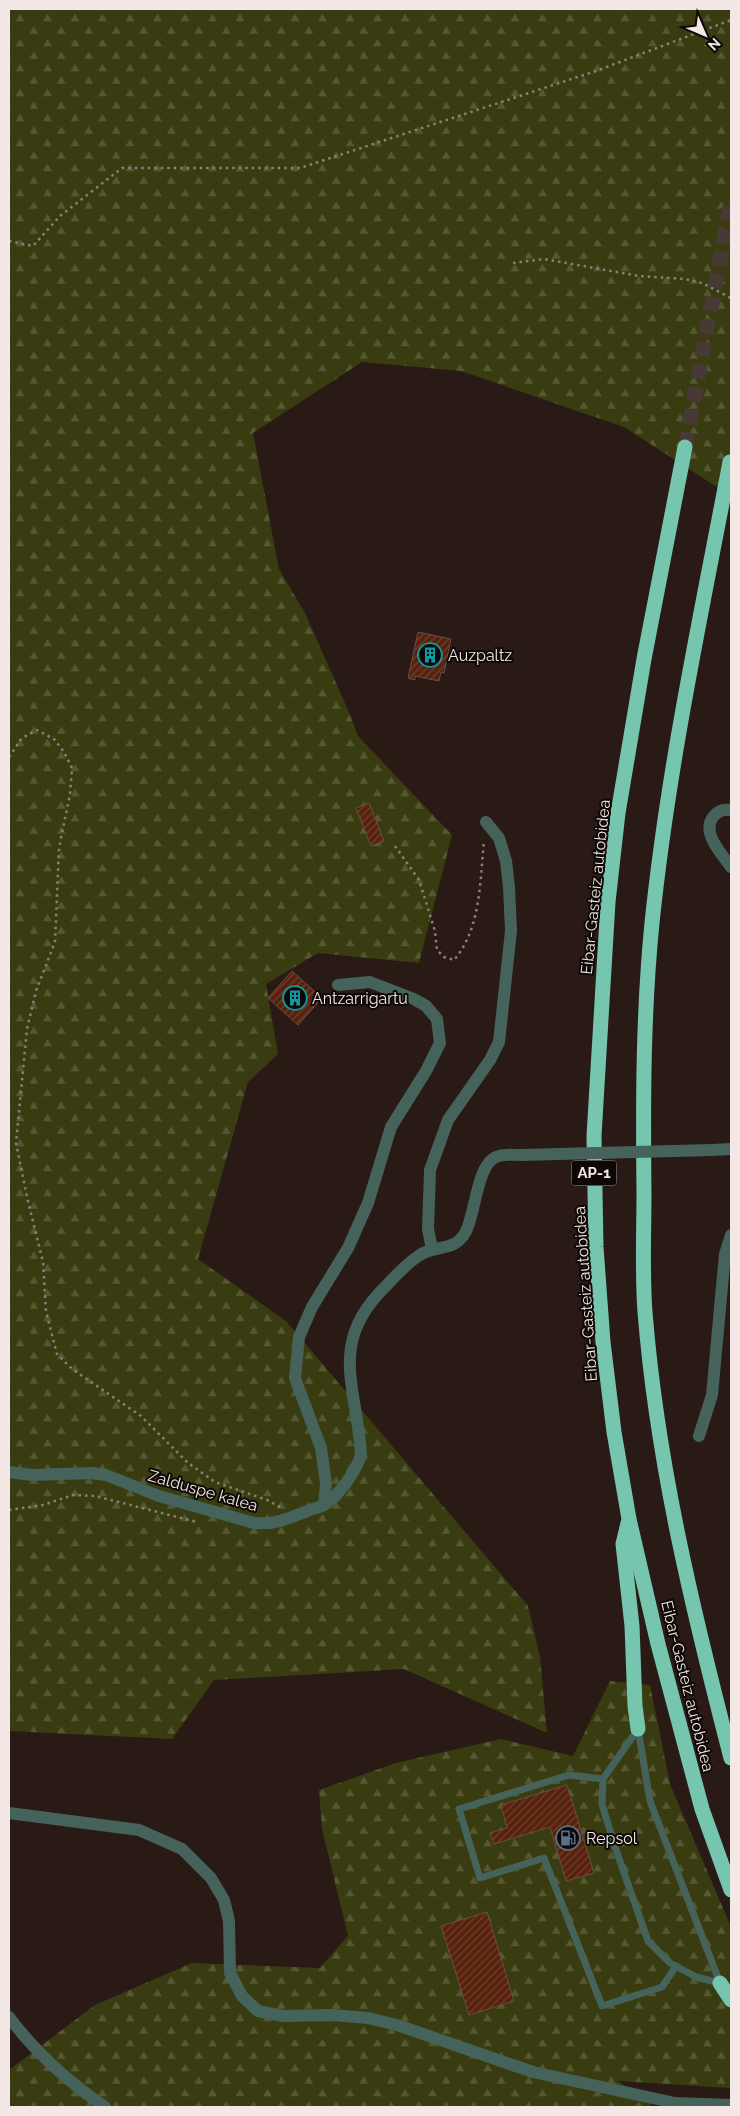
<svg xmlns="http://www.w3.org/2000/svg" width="740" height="2116" viewBox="0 0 740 2116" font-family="Raleway,sans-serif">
<defs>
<pattern id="forest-firs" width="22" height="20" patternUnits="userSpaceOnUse" patternTransform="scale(1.25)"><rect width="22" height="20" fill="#393c10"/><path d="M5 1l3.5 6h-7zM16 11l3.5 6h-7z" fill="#565833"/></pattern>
<pattern id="building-hatch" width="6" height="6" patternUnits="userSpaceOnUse" patternTransform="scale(1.25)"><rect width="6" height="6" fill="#57210c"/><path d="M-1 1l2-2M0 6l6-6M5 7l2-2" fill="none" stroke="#70412f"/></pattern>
</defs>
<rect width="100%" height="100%" fill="#291a15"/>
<g fill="url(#forest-firs)">
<path d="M9 9H731V489L723 491 624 427 461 371 362 362 253 433 279 569 306 615 350 715 358 736 452 835 419 963 318 953 266 984 278 1054 248 1082 198 1259 286 1321 528 1606 540 1657 547 1733 404 1669 214 1680 172 1739 9 1731Z"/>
<path d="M610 1681 650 1685 670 1784 731 1927V2088L618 2081 655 2107H9V2070L95 2005 192 1963 320 1968 348 1936 322 1829 319 1790 396 1763 501 1739 573 1756Z"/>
</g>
<g fill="url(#building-hatch)" stroke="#63514b">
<path d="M418 632 451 639 444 673 441 672 439 681 415 676V680L408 678Z"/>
<path d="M369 803 384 841 371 846 356 808Z"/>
<path d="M292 971 322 998 298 1025 268 998Z"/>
<path d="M567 1785 594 1873 566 1881 550 1827 494 1844 490 1833 507 1828 501 1805Z"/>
<path d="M487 1912 514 2001 469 2015 441 1926Z"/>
</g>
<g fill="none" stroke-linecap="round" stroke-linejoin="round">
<path stroke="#473934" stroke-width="15" stroke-dasharray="15 8" stroke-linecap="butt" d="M685 447 731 201"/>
<g stroke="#8c7f7b" stroke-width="2.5" stroke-dasharray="2.5 4" stroke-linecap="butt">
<path d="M9 241 33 246 60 216 122 168H300L596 71 731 20"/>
<path d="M513 263 544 259 639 276 685 279 702 283 731 298"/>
<path d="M9 757 22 738 37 730 54 739 64 752 72 768 70 794 59 848 55 942 36 991 27 1029 16 1143 27 1197 43 1262 46 1312 57 1354 72 1369 141 1416 188 1463 215 1482 267 1500 280 1507"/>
<path d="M395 846 419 880 435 931 437 950 444 957 454 960C481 929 480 880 484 841"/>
<path d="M9 1510 43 1505 73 1495 95 1496 197 1522"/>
</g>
<g stroke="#45635a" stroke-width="7">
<path d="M638 1729 603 1779 602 1804 615 1847 648 1941 670 1963 696 1977 720 1983"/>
<path d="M638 1729 650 1801 720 1983"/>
<path d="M603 1779 569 1775 459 1809 480 1878 544 1858 602 2006 662 1987 676 1966"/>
</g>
<g stroke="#45635a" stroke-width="12">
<path d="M731 810C724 809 718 810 713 817 701 833 722 854 731 867"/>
<path d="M712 1150 731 1149"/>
<path d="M432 1249 428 1229 430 1170 448 1120 490 1060 499 1042 511 931 509 887 506 861 499 838 486 822"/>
<path d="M699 1436 712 1395 725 1254 731 1235"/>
<path d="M9 1472 32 1475 92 1473 106 1475 159 1496 254 1523C277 1525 288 1518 310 1510 314 1508 320 1508 324 1505 339 1496 356 1471 361 1455 357 1386 327 1343 386 1286 396 1275 407 1263 420 1255 436 1244 453 1253 465 1233 476 1215 476 1161 499 1156 506 1154 514 1155 521 1155"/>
<path d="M324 1505 326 1484 321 1448 295 1378 299 1337 312 1307 348 1248 368 1203 391 1127 426 1071 440 1043 437 1019 426 1006 414 999 370 982 338 985"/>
<path d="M9 1813 139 1830 182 1849 211 1878 224 1900 229 1921 230 1973 242 1996 258 2011 283 2016 332 2015 368 2018 397 2025 533 2072 675 2103 731 2105"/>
<path d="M9 2017C36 2053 67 2081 105 2107"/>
</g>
<g stroke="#76c5ae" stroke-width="15">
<path d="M685 447 644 659 618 813 608 902 594 1136 596 1247 603 1342 614 1432 629 1519 658 1644 702 1809 731 1890"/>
<path d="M730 462C701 615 668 768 652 923 643 1013 643 1103 644 1193 644 1232 642 1273 645 1312 657 1463 693 1611 731 1758"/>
<path d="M628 1523 623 1544 632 1626 635 1706 638 1729"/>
<path d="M720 1983 731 2000"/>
</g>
<path stroke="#45635a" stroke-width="12" d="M521 1155 712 1150"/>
</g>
<defs>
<g id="building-ring" transform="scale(1.25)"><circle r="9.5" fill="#0d0705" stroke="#0f9aa8" stroke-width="1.5"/><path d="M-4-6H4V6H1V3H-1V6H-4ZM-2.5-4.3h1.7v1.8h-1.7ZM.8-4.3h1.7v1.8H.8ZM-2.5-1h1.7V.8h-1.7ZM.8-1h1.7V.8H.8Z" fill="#0f9aa8"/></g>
<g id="fuel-ring" transform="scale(1.25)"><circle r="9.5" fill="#0d0705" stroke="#5c6f8a" stroke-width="1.5"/><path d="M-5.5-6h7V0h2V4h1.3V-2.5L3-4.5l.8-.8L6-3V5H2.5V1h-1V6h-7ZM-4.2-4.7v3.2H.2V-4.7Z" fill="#5c6f8a"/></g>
</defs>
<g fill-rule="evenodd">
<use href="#building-ring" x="430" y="655"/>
<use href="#building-ring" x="295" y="998"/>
<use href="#fuel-ring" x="568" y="1838"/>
</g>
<g text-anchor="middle" stroke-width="4" stroke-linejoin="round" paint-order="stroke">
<rect fill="#0d0705" stroke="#aea4a2" stroke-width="1" x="571.5" y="1160.5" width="45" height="25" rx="4"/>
<g font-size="15" font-weight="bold" fill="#f3e8e5">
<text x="594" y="1178">AP-1</text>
</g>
<g font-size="16" fill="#f3e8e5" stroke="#0d0705" text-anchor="start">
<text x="448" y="661">Auzpaltz</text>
<text x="312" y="1004">Antzarrigartu</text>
<text x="586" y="1844">Repsol</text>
</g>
<g font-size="16" fill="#f3e8e5" stroke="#0d0705">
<text transform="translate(595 887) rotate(-84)" y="6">Eibar-Gasteiz autobidea</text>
<text transform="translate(585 1294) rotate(-94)" y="6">Eibar-Gasteiz autobidea</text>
<text transform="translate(203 1490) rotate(16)" y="6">Zalduspe kalea</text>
<text transform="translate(688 1686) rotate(76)" y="6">Eibar-Gasteiz autobidea</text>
</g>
</g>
<rect width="740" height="2116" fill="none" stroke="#f3e8e5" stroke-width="20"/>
<g transform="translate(705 35) rotate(135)" stroke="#0d0705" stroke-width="4" paint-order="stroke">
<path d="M0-4L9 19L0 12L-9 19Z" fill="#f3e8e5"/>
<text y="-8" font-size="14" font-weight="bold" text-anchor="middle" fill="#f3e8e5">N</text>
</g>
</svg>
